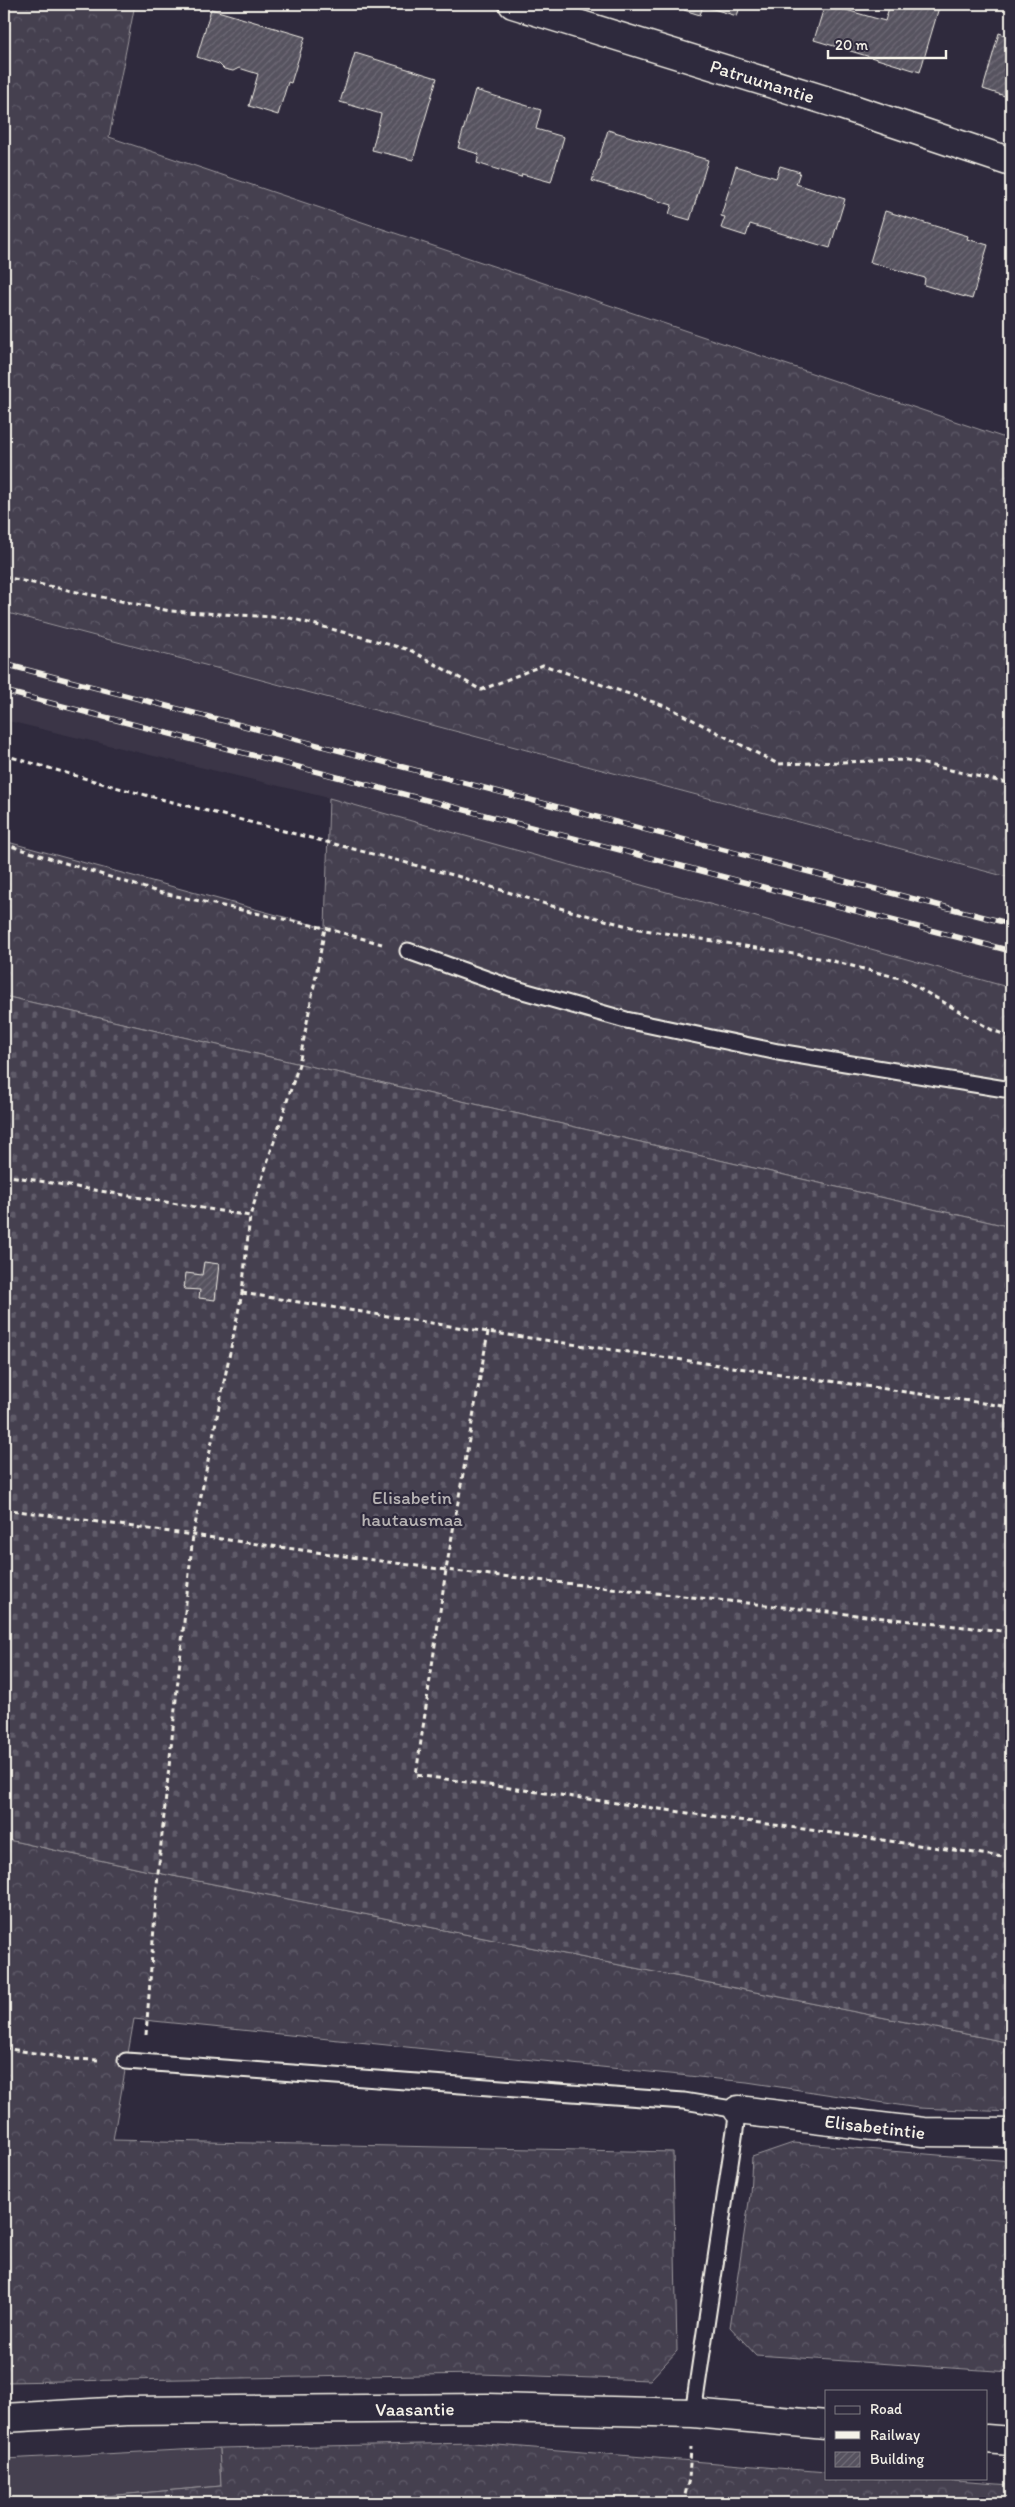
<svg xmlns="http://www.w3.org/2000/svg" width="1015" height="2507" viewBox="0 0 1015 2507" font-family="Itim,sans-serif">
<defs>
<pattern id="forest-crowns" width="20" height="18" patternUnits="userSpaceOnUse" patternTransform="scale(1.25)"><rect width="20" height="18" fill="#454050"/><path d="M2 6a3 3 0 1 1 6 0M12 15a3 3 0 1 1 6 0" fill="none" stroke="#605c69"/></pattern>
<pattern id="cemetery-stones" width="16" height="16" patternUnits="userSpaceOnUse" patternTransform="scale(1.25)"><rect width="16" height="16" fill="#454050"/><path d="M2 7V4a2 2 0 0 1 4 0v3zM10 15v-3a2 2 0 0 1 4 0v3z" fill="#605c69"/></pattern>
<pattern id="building-hatch" width="6" height="6" patternUnits="userSpaceOnUse" patternTransform="scale(1.25)"><rect width="6" height="6" fill="#56525f"/><path d="M-1 1l2-2M0 6l6-6M5 7l2-2" fill="none" stroke="#6f6b76"/></pattern>
</defs>
<rect width="100%" height="100%" fill="#2f2a3d"/>
<filter id="ink" filterUnits="userSpaceOnUse"><feTurbulence type="fractalNoise" baseFrequency=".02" numOctaves="2"/><feDisplacementMap in="SourceGraphic" scale="10" xChannelSelector="R" yChannelSelector="G"/><feConvolveMatrix kernelMatrix="1 2 1 2 8 2 1 2 1" color-interpolation-filters="sRGB"/></filter>
<g filter="url(#ink)">
<path fill="#3b3647" d="M4 613 1011 879V988L329 798 4 720Z"/>
<path fill="#454050" stroke="#9c989c" d="M219 2448 221 2486 26 2503H4V2459Z"/>
<g fill="url(#forest-crowns)" stroke="#9c989c">
<path d="M4 4H135L109 137 1011 440V878L4 612Z"/>
<path d="M329 798 1011 988V1227L4 996V841L325 928Z"/>
<path d="M4 1839 158 1873 1011 2043V2112L918 2108 747 2082 134 2019 113 2140 673 2152 677 2351 650 2380 480 2374 4 2382Z"/>
<path d="M793 2143 1011 2161V2372L756 2355 730 2327 750 2195 752 2157Z"/>
<path d="M473 2443 826 2472V2478H915L1011 2485V2503H26L221 2486 219 2448Z"/>
</g>
<path fill="url(#cemetery-stones)" stroke="#9c989c" d="M4 996 1011 1227V2043L158 1873 4 1839Z"/>
<g fill="url(#building-hatch)" stroke="#f4f1e8">
<path d="M686 4H741L737 16 703 6 700 15 684 10Z"/>
<path d="M825 4 885 21 890 4H940L920 72 814 40Z"/>
<path d="M211 9 305 37 291 83 288 82 278 115 249 106 258 74 239 68 233 71 224 69 219 64 197 57Z"/>
<path d="M999 33 1011 37V98L983 89Z"/>
<path d="M355 53 437 78 413 160 372 150 381 114 340 102Z"/>
<path d="M475 90 541 110 536 129 564 137 551 182 522 174 521 177 477 163 479 154 458 148Z"/>
<path d="M608 130 708 160 690 220 669 214 672 205 592 181Z"/>
<path d="M736 166 776 178 780 166 800 172 796 184 845 199 830 248 750 224 746 236 721 228 725 217 721 216Z"/>
<path d="M885 211 968 236 967 239 988 245 972 299 924 285 925 278 870 262Z"/>
<path d="M204 1262 219 1264 215 1300 199 1298 200 1290 184 1289 186 1273 202 1275Z"/>
</g>
<g fill="none" stroke-linecap="round" stroke-linejoin="round">
<g stroke="#f4f1e8" stroke-width="19">
<g id="service">
<path d="M408 951 509 987 626 1020 778 1052 1011 1090"/>
<path d="M126 2061 684 2101 738 2110 693 2413"/>
</g>
</g>
<g stroke="#f4f1e8" stroke-width="31">
<g id="minor">
<path id="s1" d="M513 4 841 105 1011 162"/>
<path id="s2" d="M738 2110 923 2132 1011 2133"/>
</g>
</g>
<g stroke="#f4f1e8" stroke-width="31">
<g id="trunk">
<path id="s3" d="M4 2418 126 2411 488 2408 693 2413 826 2425"/>
<path d="M986 2439 1011 2441"/>
</g>
</g>
<g stroke="#f4f1e8" stroke-width="3" stroke-dasharray="5 4" stroke-linecap="butt">
<path d="M4 577 170 611 290 618 410 650 481 690 543 665 668 707 778 764 907 760 1011 784"/>
<path d="M4 755 115 787 457 876 552 906 639 929 825 959 903 979 992 1030 1011 1037"/>
<path d="M4 844 158 892 325 928 382 944"/>
<path d="M4 1175 250 1216 299 1064 325 928"/>
<path d="M242 1293 488 1332 1011 1407"/>
<path d="M488 1332 446 1570 416 1775 1011 1858"/>
<path d="M4 1509 446 1570 1011 1632"/>
<path d="M146 2035 158 1873 193 1535 242 1293 250 1216"/>
<path d="M4 2048 71 2059 98 2060"/>
<path d="M683 2503 689 2479 691 2447"/>
</g>
<use href="#service" stroke="#2f2a3d" stroke-width="15"/>
<use href="#minor" stroke="#2f2a3d" stroke-width="28"/>
<use href="#trunk" stroke="#2f2a3d" stroke-width="28"/>
<g stroke="#f4f1e8" stroke-width="5.5">
<g id="rail">
<path d="M4 664 1011 924"/>
<path d="M4 691 1011 951"/>
</g>
</g>
<use href="#rail" stroke="#2f2a3d" stroke-width="4" stroke-dasharray="11" stroke-linecap="butt"/>
</g>
</g>
<g text-anchor="middle" stroke-width="4.5" stroke-linejoin="round" paint-order="stroke">
<g font-size="19" fill="#f4f1e8" stroke="#2f2a3d">
<text dy="7" stroke="none"><textPath href="#s1" startOffset="261">Patruunantie</textPath></text>
<text dy="7" stroke="none"><textPath href="#s2" startOffset="138">Elisabetintie</textPath></text>
<text dy="7" stroke="none"><textPath href="#s3" startOffset="411">Vaasantie</textPath></text>
</g>
<g font-size="19" fill="#b7b3b3" stroke="#2f2a3d">
<text x="412" y="1504">Elisabetin<tspan x="412" dy="22">hautausmaa</tspan></text>
</g>
</g>
<rect width="1015" height="2507" fill="none" stroke="#2f2a3d" stroke-width="20"/>
<rect x="10" y="10" width="995" height="2487" fill="none" stroke="#f4f1e8" stroke-width="2" filter="url(#ink)"/>
<rect x="825" y="2390" width="162" height="90" fill="#2f2a3d" stroke="#7e7a81"/>
<rect x="835" y="2406" width="25" height="8" fill="#2f2a3d" stroke="#7e7a81"/>
<text x="870" y="2414" font-size="15" fill="#f4f1e8">Road</text>
<rect x="835" y="2431" width="25" height="8" fill="#f4f1e8" stroke="#7e7a81"/>
<text x="870" y="2440" font-size="15" fill="#f4f1e8">Railway</text>
<rect x="835" y="2452" width="25" height="15" fill="url(#building-hatch)" stroke="#7e7a81"/>
<text x="870" y="2464" font-size="15" fill="#f4f1e8">Building</text>
<path d="M828 50v8h118v-8" fill="none" stroke="#f4f1e8" stroke-width="2.5"/>
<text x="835" y="50" font-size="15" fill="#f4f1e8" stroke="#2f2a3d" stroke-width="4" paint-order="stroke">20 m</text>
</svg>
